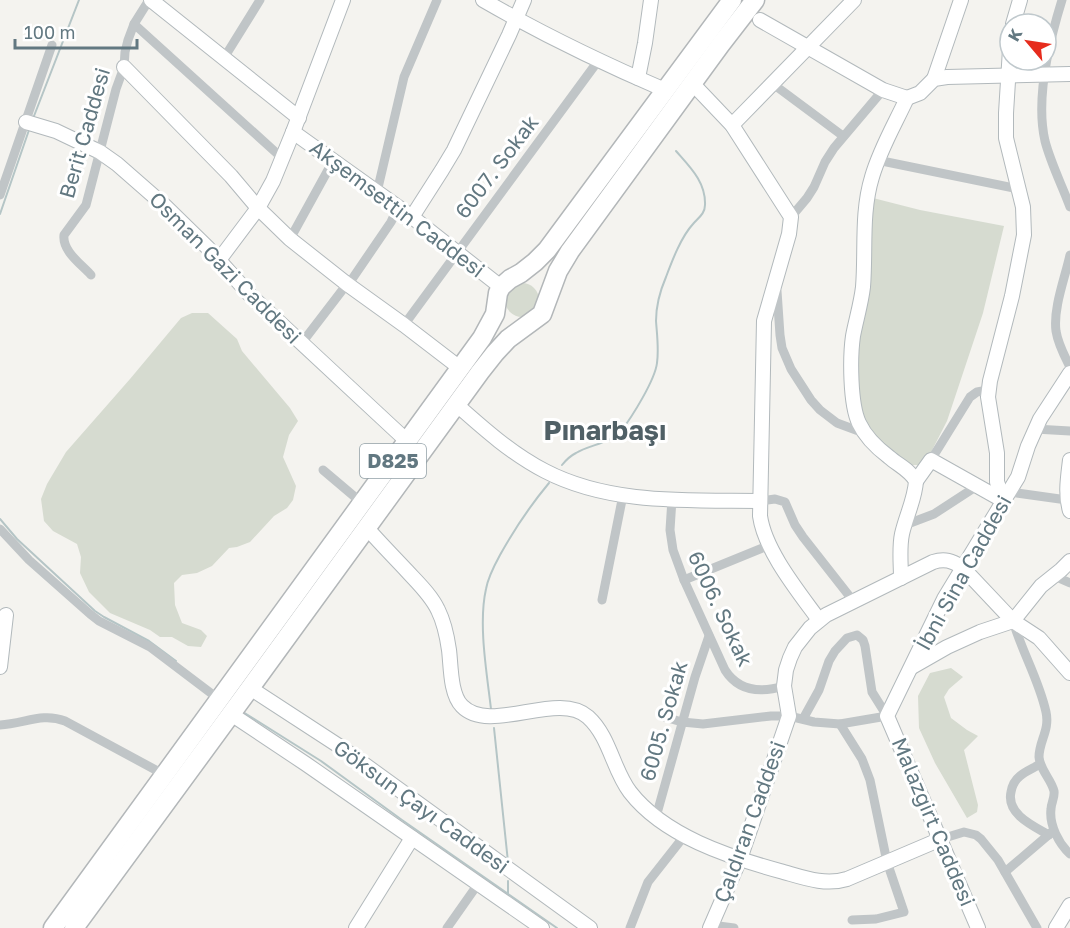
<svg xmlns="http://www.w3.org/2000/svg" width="1070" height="928" viewBox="0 0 1070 928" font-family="'Golos Text',sans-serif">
<rect width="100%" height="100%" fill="#f4f3ef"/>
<g fill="#d6dbd0">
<path d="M873 198 920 210 1004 226 983 313 947 421 927 460 920 465H910L869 433 862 413 858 384 857 340 870 289Z"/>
<circle cx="522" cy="300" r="17"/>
<path d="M192 313H208L237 339 242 351 290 408 298 421 289 435 283 457 296 486 293 500 287 508 274 516 250 542 237 547 229 548 212 566 197 573 182 575 174 583 175 605 182 623 201 630 207 636 201 647 188 646 172 637H160L150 630 110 613 89 592 80 573 81 557 77 544 53 531 44 521 41 499 47 484 66 452 130 379 181 318Z"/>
<path d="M951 668 963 677 949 689 944 697 951 718 967 730 978 736 964 750 978 805 977 812 967 818 935 763 919 728 918 696 930 673Z"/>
</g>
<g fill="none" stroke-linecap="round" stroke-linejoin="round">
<g stroke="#b5c5c6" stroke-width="2">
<path d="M34 116 79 0"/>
<path d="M0 214 29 130"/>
<path d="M562 465C566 460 570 456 576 453 589 445 611 443 621 431 632 417 655 380 657 363 659 349 657 335 656 321 656 306 660 291 666 277 672 261 681 237 693 224 698 218 705 214 705 205 706 182 690 167 676 151"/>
<path d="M0 519 17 539 95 611 104 617 149 641 176 661"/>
<path d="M491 709C487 674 478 624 486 589 488 577 494 566 500 555 515 528 529 507 549 483"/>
<path d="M243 712 321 761 402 820 557 928"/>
<path d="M494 728 508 862"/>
<path d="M508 893V881"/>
</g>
<g stroke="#b2b9bc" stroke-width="16">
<g id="secondary">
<path d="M151 0 299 118"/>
<path d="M483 0C542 34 602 63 665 90"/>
<path d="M760 20 883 90 907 98"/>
<path d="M1013 24 1020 0"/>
<path d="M124 67 231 176 258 208 290 239 347 284 404 325 460 368"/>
<path d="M638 78 645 43 651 0"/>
<path d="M934 79 961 0"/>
<path d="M692 83 732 125 791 217 789 234 764 321 760 516C765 551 798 591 819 620"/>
<path d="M907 98 920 93 934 79 947 77 1070 74"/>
<path d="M26 122 56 131 100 152 117 164 165 206 208 248 250 295 407 441"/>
<path d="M732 125 854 0"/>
<path d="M293 132 412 217 501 287"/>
<path d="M412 217 442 170 454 150 509 35 524 0"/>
<path d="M219 260 258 208 273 181 293 132 343 0"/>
<path d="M457 405C484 429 512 454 545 471 610 505 689 500 760 501"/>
<path d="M1070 460C1068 477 1065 494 1070 511"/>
<path d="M916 481 931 460 1004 501 997 482V453L988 397 990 381 1012 296 1024 235 1023 207 1006 138V113L1010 49"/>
<path d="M367 528C380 543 394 557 407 571 418 583 431 595 438 610 444 622 447 636 449 650 451 665 450 694 462 706 490 735 558 690 588 717 610 737 613 770 630 792 664 836 729 857 780 871 802 877 824 886 847 879L941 839"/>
<path d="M901 578C901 564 899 548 902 534 906 516 915 499 916 481 910 470 898 465 889 457 877 448 865 436 859 423 850 404 850 357 853 336 856 320 861 304 863 287 866 250 861 213 872 177 880 149 895 124 907 98"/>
<path d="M0 667 6 615"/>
<path d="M912 667 947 647 980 632 1013 621 1041 586 1061 570 1070 561"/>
<path d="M250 688 339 746 590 928"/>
<path d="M231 714 306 764 542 928"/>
<path d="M356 928 412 838"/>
<path d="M710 928 740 859 789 716 784 686 786 670 790 658 795 647 810 628 826 615 933 562C945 558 952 561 962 567L1013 621 1039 638 1070 673"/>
<path d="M978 928 887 716 944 599 1018 477 1028 446 1040 419 1070 373"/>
<path d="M1056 928 1070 905"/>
</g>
</g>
<g stroke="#b3b7b9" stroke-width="21">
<g id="highway">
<path d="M53 928 482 338 495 314 498 293 501 287 510 279 521 273 535 262 547 250 732 0"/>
<path d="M74 928 250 688 480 372 495 353 508 339 542 314 558 271 570 251 721 44 755 0"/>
</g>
</g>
<g stroke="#c0c5c7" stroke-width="9">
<path d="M1062 0C1049 42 1035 98 1045 141 1051 164 1062 185 1070 207"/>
<path d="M134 24 282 158"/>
<path d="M224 58 260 0"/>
<path d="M773 84 843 136"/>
<path d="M877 160 1019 189"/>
<path d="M377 192 404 77 437 0"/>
<path d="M0 195 52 45"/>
<path d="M791 217 807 198 814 187 825 162 834 148 883 90"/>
<path d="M290 239 333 161"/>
<path d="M1070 255C1065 278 1053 308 1056 331 1058 344 1064 355 1070 367"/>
<path d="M91 275C81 264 62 251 64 235L86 205 116 89 124 67 125 52 128 40 134 24 149 0"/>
<path d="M348 285 391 222 398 207"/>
<path d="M777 291 780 335 782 348 791 369 811 400 820 410 837 423 864 433"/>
<path d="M404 325 598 61"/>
<path d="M301 344 347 284"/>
<path d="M1035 429 1070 431"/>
<path d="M931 460 970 397 977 392 988 390"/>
<path d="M323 470 362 503"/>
<path d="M1010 492 1067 500"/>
<path d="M672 499 670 530 673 550 684 580 725 670C739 692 761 693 784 686"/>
<path d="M760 501 775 499 785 502 795 525 803 537 854 602"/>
<path d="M905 525 934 514 977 486"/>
<path d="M0 529 29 560 90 614 99 621 150 647 220 700"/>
<path d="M1054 576 1070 583"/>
<path d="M684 580 770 545"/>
<path d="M602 600 623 495"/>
<path d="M1013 621C1022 652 1039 680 1046 712 1050 730 1039 741 1039 757 1040 770 1051 779 1054 791 1055 798 1051 803 1051 809 1049 825 1059 844 1070 854"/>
<path d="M661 716 682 722 703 724 771 716H789L814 722 840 724 887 716 872 692 865 646 863 640 857 635 847 638 835 651 829 661 819 690 803 719"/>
<path d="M840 724 862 759 870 780 887 862 904 912 876 919 852 920"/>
<path d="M0 725C24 724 42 712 65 721L165 775"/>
<path d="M1040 764C1034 768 1026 771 1020 776 1015 780 1012 786 1011 792 1006 814 1033 826 1049 835"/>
<path d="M656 817 695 677 709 636"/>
<path d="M941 839 964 832 976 835 981 839 998 860 1037 928"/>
<path d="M1005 872 1053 831"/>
<path d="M711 925 734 928"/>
<path d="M447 928 478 884"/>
<path d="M630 928 648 882 685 835"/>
</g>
<use href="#secondary" stroke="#fff" stroke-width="14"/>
<use href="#highway" stroke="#fff" stroke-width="18"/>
</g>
<g text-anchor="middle" stroke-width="6" stroke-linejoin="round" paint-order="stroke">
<rect fill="#fff" stroke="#91a0a7" stroke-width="1.5" x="360" y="444" width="66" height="34" rx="4.5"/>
<g font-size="20" font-weight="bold" fill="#627881">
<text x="393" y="468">D825</text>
</g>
<g font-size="21" fill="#627881" stroke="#fff">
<text transform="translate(85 133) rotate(-74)" y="7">Berit Caddesi</text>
<text transform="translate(497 167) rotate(-53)" y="7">6007. Sokak</text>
<text transform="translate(397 209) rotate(37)" y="7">Akşemsettin Caddesi</text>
<text transform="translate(225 268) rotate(45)" y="7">Osman Gazi Caddesi</text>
<text transform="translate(964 573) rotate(-61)" y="7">İbni Sina Caddesi</text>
<text transform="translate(720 609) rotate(65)" y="7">6006. Sokak</text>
<text transform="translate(664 721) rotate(-74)" y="7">6005. Sokak</text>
<text transform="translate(421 807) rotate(36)" y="7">Göksun Çayı Caddesi</text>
<text transform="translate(750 822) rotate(-70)" y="7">Çaldıran Caddesi</text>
<text transform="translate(933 822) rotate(67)" y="7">Malazgirt Caddesi</text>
</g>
<g font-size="27" font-weight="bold" fill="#506066" stroke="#fff">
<text x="605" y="440">Pınarbaşı</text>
</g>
</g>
<g transform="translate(1028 42) rotate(299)"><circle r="28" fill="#ffffff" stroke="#c0c9cd" stroke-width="1.5"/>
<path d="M0-4.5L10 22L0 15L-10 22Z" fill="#e62c1d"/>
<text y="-9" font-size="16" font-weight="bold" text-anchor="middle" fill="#627881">K</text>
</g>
<path d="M15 39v9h122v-9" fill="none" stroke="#627881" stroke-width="3"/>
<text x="24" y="39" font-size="18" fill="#627881" stroke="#ffffff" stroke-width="4.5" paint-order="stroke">100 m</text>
</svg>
